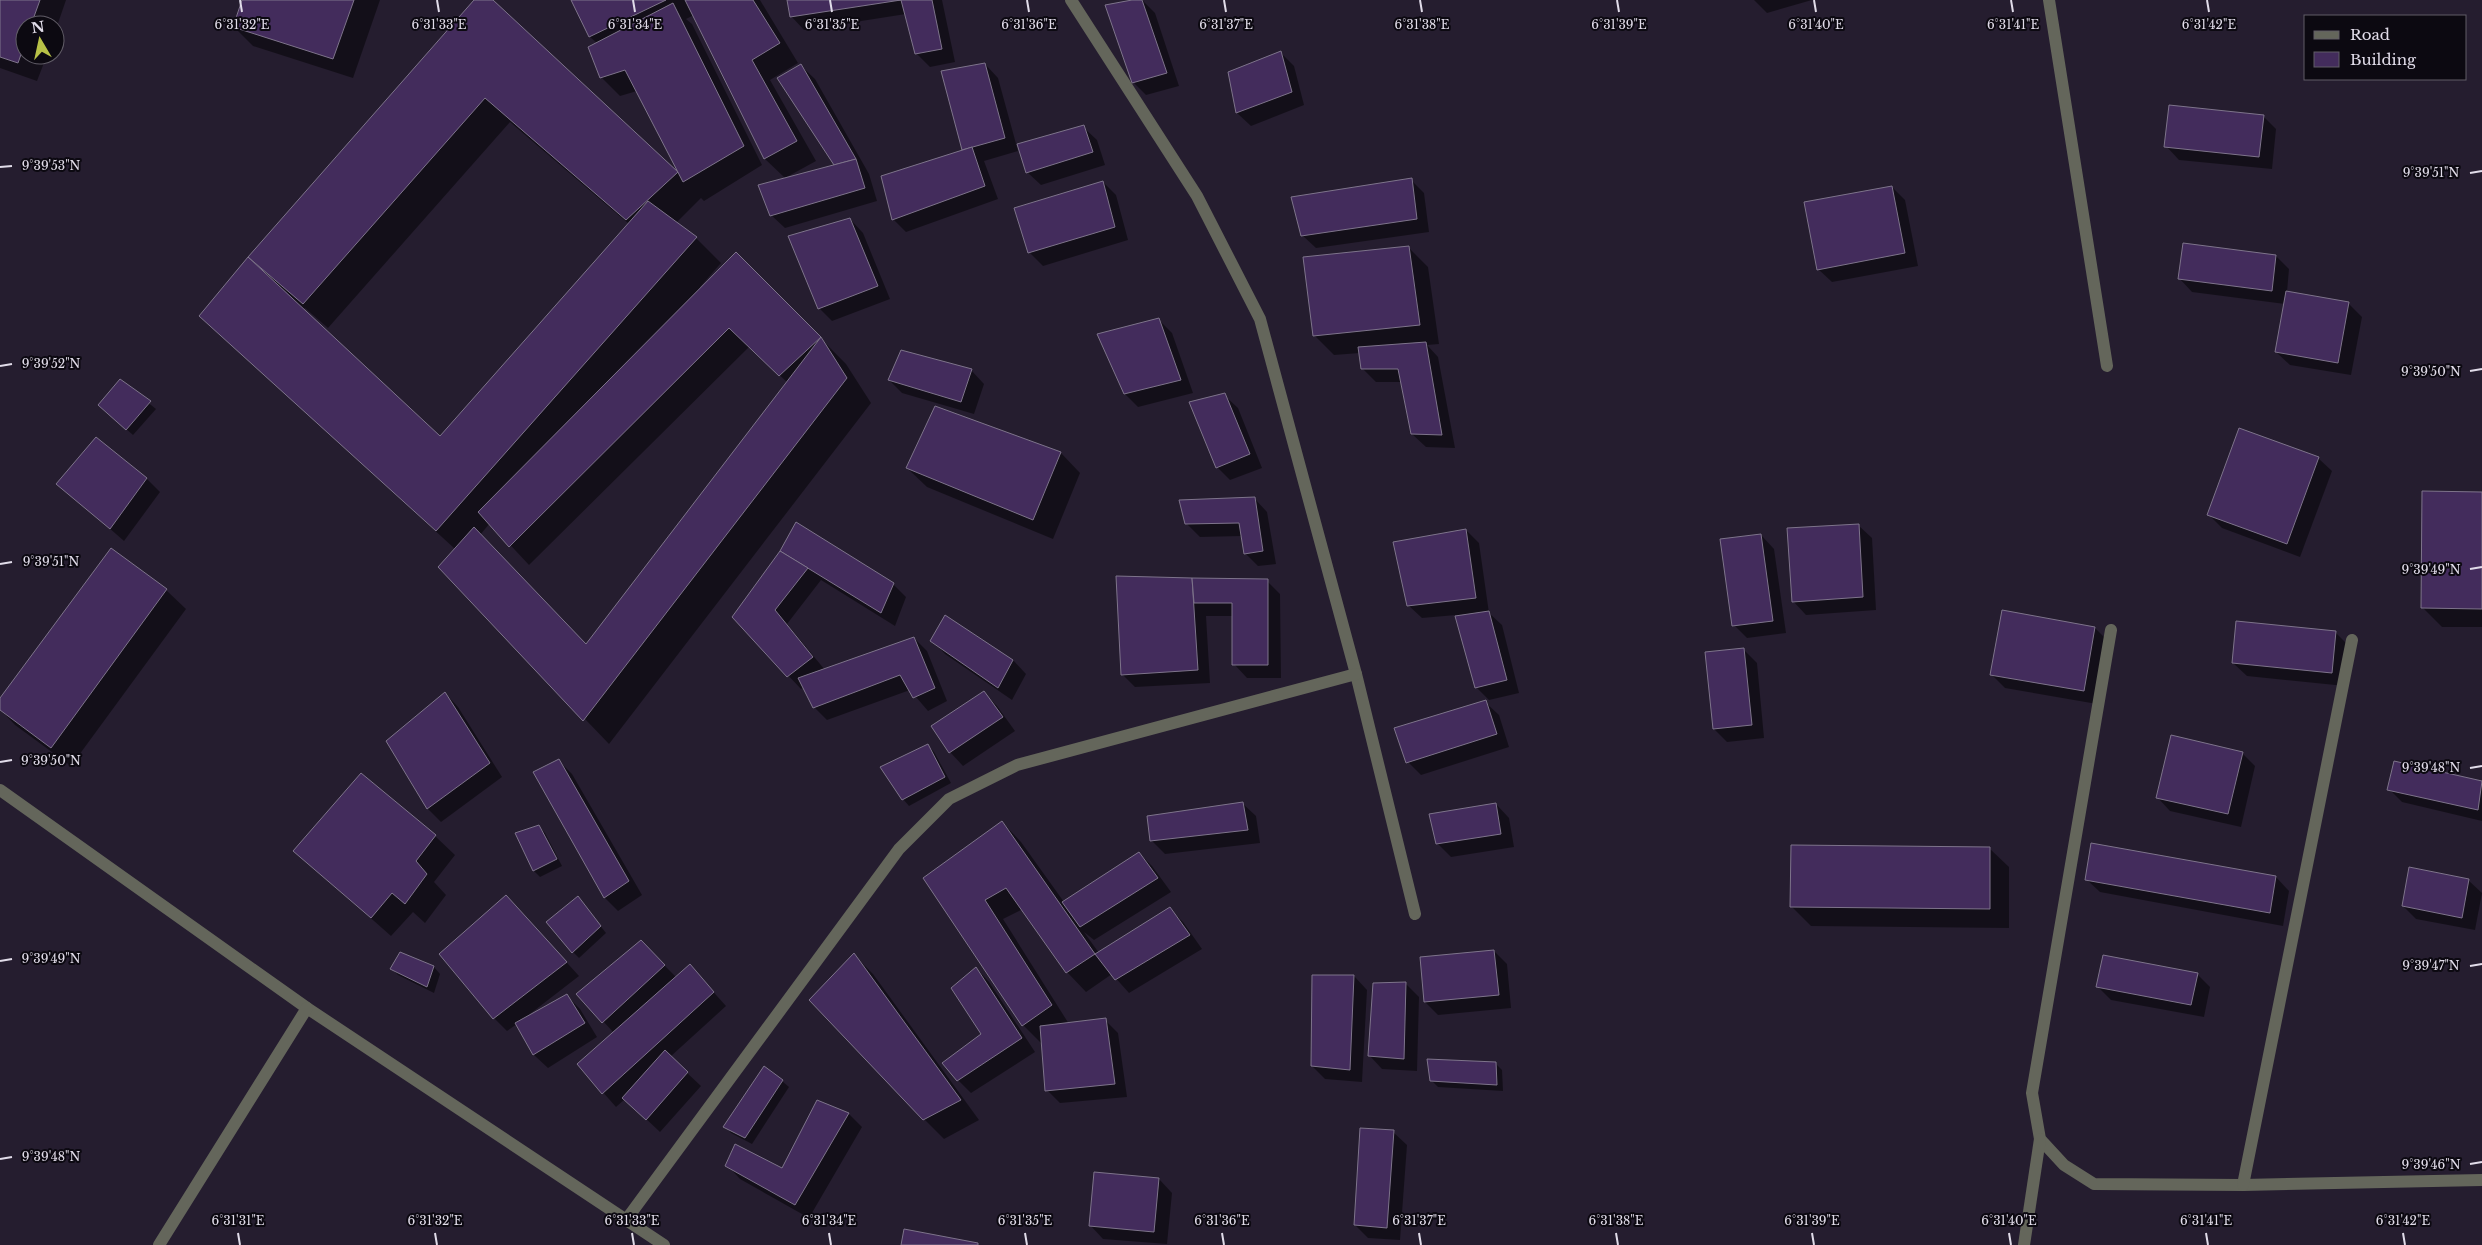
<svg xmlns="http://www.w3.org/2000/svg" width="2482" height="1245" viewBox="0 0 2482 1245" font-family="'Libre Baskerville',serif">
<rect width="100%" height="100%" fill="#251d2f"/>
<g fill="#0007" fill-rule="evenodd">
<path d="M0 0H66L55 32V25H25V55H47L37 81 0 68Z"/>
<path d="M243 0H380L353 78 253 46 234 27Z"/>
<path d="M476 0H491L682 177 637 91 620 96 601 77 598 44 590 37 573 0H760L798 63 770 80 816 161 785 178 765 159 694 15 686 19 692 24 762 165 704 201 701 198 676 223 696 238 721 263 700 287 701 288 736 253 846 364 871 403 609 744 439 567 455 549 201 316ZM510 122 629 224 440 437 303 310 305 308 328 328ZM749 347 788 383 587 646 480 535 490 523 529 565Z"/>
<path d="M788 0H942L955 62 930 67 916 53 906 14 804 30 791 16Z"/>
<path d="M1139 0H1142L1155 13 1179 86 1146 95 1133 82Z"/>
<path d="M1754 0H1812L1767 13Z"/>
<path d="M1281 53 1294 66 1304 105 1251 126 1237 113 1229 72Z"/>
<path d="M985 64 998 78 1018 151 984 161 998 199 906 232 893 219 964 151 943 72Z"/>
<path d="M801 66 815 79 869 174 877 201 785 228 771 215 836 166Z"/>
<path d="M2263 116 2276 129 2272 169 2179 160 2166 146Z"/>
<path d="M1083 127 1097 140 1105 165 1041 185 1027 172Z"/>
<path d="M1411 180 1424 193 1429 232 1316 248 1302 235Z"/>
<path d="M1103 182 1116 195 1128 240 1043 266 1029 252Z"/>
<path d="M1892 187 1905 200 1918 266 1832 282 1818 269Z"/>
<path d="M850 219 863 233 890 299 832 321 819 308Z"/>
<path d="M1409 248 1428 267 1439 344 1427 345 1438 357 1455 448 1426 447 1412 434 1402 382H1376L1362 368 1360 353 1334 355 1315 336 1304 258Z"/>
<path d="M2276 256 2289 269 2287 292 2349 304 2362 317 2351 375 2290 365 2276 352 2285 304 2192 292 2179 278Z"/>
<path d="M1159 320 1172 333 1193 393 1138 407 1125 394Z"/>
<path d="M971 370 984 384 974 414 902 393 889 380Z"/>
<path d="M121 381 156 409 133 435 106 411Z"/>
<path d="M1224 395 1238 408 1262 468 1230 480 1217 467Z"/>
<path d="M936 408 1061 453 1080 473 1053 539 927 487 907 468Z"/>
<path d="M2318 458 2332 471 2300 557 2222 528 2209 515Z"/>
<path d="M147 479 160 492 124 541 58 483Z"/>
<path d="M2482 493V627H2442L2422 607Z"/>
<path d="M1254 498 1267 512 1276 564 1258 566 1245 553 1242 536 1200 537 1186 523Z"/>
<path d="M1858 525 1872 538 1876 610 1806 615 1793 601Z"/>
<path d="M1466 530 1479 543 1489 613 1502 625 1519 693 1489 700 1476 687 1456 615 1422 618 1408 605Z"/>
<path d="M1761 535 1774 549 1786 633 1747 638 1734 625Z"/>
<path d="M781 552 893 584 906 597 895 626 821 580 787 624 825 670 914 638 927 651 947 701 928 711 910 690 827 720 814 707 804 687 801 689 733 617Z"/>
<path d="M1117 578 1267 581 1280 594 1281 678H1247L1234 664V616H1206L1210 683 1135 687 1122 674Z"/>
<path d="M166 590 186 609 71 766 15 725 0 709V700Z"/>
<path d="M2095 628 2108 641 2097 704 2005 688 1992 675Z"/>
<path d="M2336 633 2349 646 2345 686 2247 676 2233 663Z"/>
<path d="M932 640 1013 660 1026 674 1012 700 945 654Z"/>
<path d="M1743 649 1757 663 1764 738 1727 742 1714 729Z"/>
<path d="M983 692 997 706 1015 731 963 766 950 752 933 726Z"/>
<path d="M445 693 458 707 502 777 441 822 428 809 388 741Z"/>
<path d="M1485 702 1499 715 1509 747 1421 775 1408 762Z"/>
<path d="M928 745 934 752 951 783 909 806 903 799Z"/>
<path d="M2242 753 2255 766 2241 827 2170 811 2157 797Z"/>
<path d="M559 761 572 774 642 895 618 911 605 898 534 773Z"/>
<path d="M2395 762 2482 782V821L2402 802 2389 789Z"/>
<path d="M361 775 435 836 455 855 434 882 446 895 425 923 413 912 391 936 295 851Z"/>
<path d="M1242 803 1256 816 1260 843 1165 854 1152 841Z"/>
<path d="M1496 804 1509 818 1514 847 1451 857 1438 844 1430 815Z"/>
<path d="M1002 822 1021 842 1064 902 1139 853 1152 866 1171 892 1094 940 1084 932 1099 953 1170 909 1183 922 1202 949 1129 993 1112 974 1086 992 1067 972 1023 909 1003 919 1069 1024 1105 1020 1118 1033 1127 1097 1060 1103 1047 1090 1043 1045 1023 1025 924 878Z"/>
<path d="M538 826 545 833 562 866 540 877 534 871Z"/>
<path d="M2092 844 2276 877 2289 891 2283 926 2100 892 2086 879Z"/>
<path d="M1989 848 2009 867V928L1811 926 1791 906Z"/>
<path d="M2468 880 2482 893 2475 930 2416 919 2403 906Z"/>
<path d="M578 898 606 933 579 958 573 952Z"/>
<path d="M519 910 579 976 526 1017 567 996 580 1009 597 1037 548 1068 534 1055 517 1024 507 1031 494 1018Z"/>
<path d="M1494 951 1507 964 1511 1008 1438 1015 1425 1002Z"/>
<path d="M401 954 434 967 440 974 434 993 398 975 392 969Z"/>
<path d="M654 955 677 978 690 966 726 1006 670 1057 701 1086 660 1132 625 1099 616 1107 578 1064 614 1033 578 994Z"/>
<path d="M854 955 873 974 979 1120 944 1139 924 1119Z"/>
<path d="M976 968 989 982 1035 1052 971 1093 958 1080 983 1034Z"/>
<path d="M2197 974 2210 987 2204 1017 2111 1000 2098 987Z"/>
<path d="M1354 976 1367 990 1362 1082 1325 1079 1312 1066Z"/>
<path d="M1405 983 1419 997 1417 1071 1382 1069 1369 1055Z"/>
<path d="M1495 1063 1502 1070 1503 1091 1438 1087 1431 1080Z"/>
<path d="M782 1081 789 1087 752 1144 731 1133 725 1126Z"/>
<path d="M817 1101 849 1114 862 1127 809 1218 740 1179 727 1165 783 1170Z"/>
<path d="M1393 1132 1407 1145 1400 1240 1368 1238 1355 1225Z"/>
<path d="M1159 1179 1172 1193 1167 1244 1103 1239 1090 1225Z"/>
</g>
<g fill="#432c5c" stroke="#7e748b">
<path d="M0 0H40L31 25H25V43L18 63 0 57Z"/>
<path d="M242 0H354L333 59 233 27Z"/>
<path d="M474 0H493L678 172 626 220 485 98 303 304 248 257Z"/>
<path d="M571 0H666L589 37Z"/>
<path d="M685 0H753L780 43 752 60 797 141 764 159Z"/>
<path d="M787 0H901L790 17Z"/>
<path d="M901 0H932L942 49 915 54Z"/>
<path d="M1132 0H1142L1167 73 1132 83 1105 5Z"/>
<path d="M673 3 744 146 683 182 625 70 600 78 588 47Z"/>
<path d="M1281 51 1292 92 1236 113 1228 72Z"/>
<path d="M985 63 1005 138 962 150 941 71Z"/>
<path d="M801 64 856 159 834 165 777 78Z"/>
<path d="M2169 105 2264 115 2259 157 2164 147Z"/>
<path d="M1084 125 1093 152 1026 173 1017 144Z"/>
<path d="M972 147 985 186 892 220 881 176Z"/>
<path d="M856 159 865 188 770 216 758 185Z"/>
<path d="M1412 178 1417 219 1301 236 1291 197Z"/>
<path d="M1103 181 1115 227 1028 253 1014 208Z"/>
<path d="M1892 186 1905 253 1817 270 1804 202Z"/>
<path d="M648 201 697 237 436 531 199 316 248 257 440 436Z"/>
<path d="M850 218 878 286 818 309 788 236Z"/>
<path d="M2183 243 2276 255 2272 291 2178 279Z"/>
<path d="M1409 246 1420 325 1313 336 1303 257Z"/>
<path d="M736 252 821 337 779 376 729 328 509 547 478 512Z"/>
<path d="M2286 291 2349 302 2338 363 2275 352Z"/>
<path d="M1159 318 1181 380 1124 394 1097 334Z"/>
<path d="M821 337 847 378 583 721 438 567 474 527 586 644Z"/>
<path d="M1426 342 1442 435 1411 434 1398 369H1361L1358 347Z"/>
<path d="M901 350 972 369 961 402 888 380Z"/>
<path d="M120 379 151 401 126 430 98 405Z"/>
<path d="M1225 393 1250 454 1216 468 1189 402Z"/>
<path d="M935 406 1061 452 1033 520 906 468Z"/>
<path d="M2239 428 2319 457 2287 544 2207 515Z"/>
<path d="M96 437 147 478 110 529 56 484Z"/>
<path d="M2422 491 2482 492V609L2421 608Z"/>
<path d="M1255 497 1263 551 1244 554 1239 523 1185 524 1179 500Z"/>
<path d="M796 522 894 583 881 613 780 551Z"/>
<path d="M1859 524 1863 597 1792 602 1787 528Z"/>
<path d="M1466 529 1476 598 1407 606 1393 542Z"/>
<path d="M1761 534 1773 621 1732 626 1720 539Z"/>
<path d="M111 548 167 589 51 748 0 710V698Z"/>
<path d="M780 551 808 568 775 610 813 657 787 677 732 617Z"/>
<path d="M1116 576 1192 578 1198 670 1121 675Z"/>
<path d="M1192 578 1268 579V665H1232V603H1194Z"/>
<path d="M2002 610 2095 627 2084 691 1990 675Z"/>
<path d="M1489 611 1507 680 1475 688 1455 616Z"/>
<path d="M945 615 1013 660 998 688 930 641Z"/>
<path d="M2236 621 2336 631 2332 673 2232 663Z"/>
<path d="M914 637 935 688 913 698 900 675 813 708 798 678Z"/>
<path d="M1744 648 1752 725 1713 729 1705 652Z"/>
<path d="M984 691 1003 717 949 753 931 726Z"/>
<path d="M445 692 490 763 427 809 386 741Z"/>
<path d="M1486 700 1497 734 1406 763 1394 728Z"/>
<path d="M2171 735 2243 752 2228 814 2156 798Z"/>
<path d="M928 744 945 777 902 800 880 767Z"/>
<path d="M559 759 629 881 604 898 533 772Z"/>
<path d="M2394 761 2482 781 2478 810 2387 790Z"/>
<path d="M361 773 436 835 416 861 427 874 405 904 392 893 371 918 293 851Z"/>
<path d="M1243 802 1248 830 1150 841 1147 816Z"/>
<path d="M1496 803 1501 834 1436 844 1429 814Z"/>
<path d="M1002 821 1095 954 1066 973 1006 888 985 900 1052 1005 1022 1026 923 878Z"/>
<path d="M539 825 557 859 533 871 515 833Z"/>
<path d="M2091 843 2276 876 2270 913 2085 880Z"/>
<path d="M1791 845 1990 847V909L1790 907Z"/>
<path d="M1139 852 1158 878 1080 927 1062 902Z"/>
<path d="M2409 867 2469 879 2462 918 2402 906Z"/>
<path d="M506 895 567 962 493 1019 439 954Z"/>
<path d="M578 896 601 926 572 953 546 922Z"/>
<path d="M1170 907 1190 935 1115 980 1095 954Z"/>
<path d="M641 940 665 965 602 1023 576 994Z"/>
<path d="M1494 950 1499 995 1424 1002 1420 957Z"/>
<path d="M400 952 434 966 427 987 390 969Z"/>
<path d="M854 953 961 1100 923 1120 809 1000Z"/>
<path d="M2103 955 2198 973 2191 1005 2096 987Z"/>
<path d="M690 964 714 992 602 1094 577 1064Z"/>
<path d="M976 967 1022 1038 957 1081 942 1063 981 1034 951 988Z"/>
<path d="M1312 975H1354L1350 1070 1311 1066Z"/>
<path d="M1406 982 1404 1059 1368 1056 1373 983Z"/>
<path d="M567 994 585 1023 533 1055 515 1023Z"/>
<path d="M1106 1018 1115 1084 1045 1091 1040 1026Z"/>
<path d="M665 1050 688 1072 646 1120 622 1098Z"/>
<path d="M1427 1059 1496 1062 1497 1085 1430 1081Z"/>
<path d="M764 1066 783 1080 745 1138 723 1127Z"/>
<path d="M817 1100 849 1113 795 1205 725 1166 735 1144 782 1168Z"/>
<path d="M1360 1128 1394 1130 1387 1228 1354 1225Z"/>
<path d="M1094 1172 1159 1178 1154 1232 1089 1226Z"/>
<path d="M904 1229 978 1243V1245H901Z"/>
</g>
<g fill="none" stroke-linecap="round" stroke-linejoin="round">
<g stroke="#64665b" stroke-width="12">
<path d="M1071 0 1197 196 1260 319 1356 674 1415 914"/>
<path d="M2049 0 2107 366"/>
<path d="M2111 630 2032 1093 2040 1139 2064 1165 2094 1184 2243 1185 2482 1180"/>
<path d="M0 790 307 1008 664 1245"/>
<path d="M2243 1185 2352 640"/>
<path d="M626 1220 899 849 949 799 1017 765 1356 674"/>
<path d="M159 1245 307 1008"/>
<path d="M2024 1245 2040 1139"/>
</g>
</g>
<path fill="none" stroke="#e1dce9" stroke-width="2" d="M240 0 242 12M437 0 439 12M633 0 635 12M830 0 832 12M1027 0 1029 12M1224 0 1226 12M1420 0 1422 12M1617 0 1619 12M1814 0 1816 12M2011 0 2013 12M2207 0 2209 12M0 167 12 166M2470 173 2482 171M0 366 12 364M2470 371 2482 369M0 564 12 562M2470 569 2482 567M0 762 12 760M2470 768 2482 766M0 961 12 959M2470 966 2482 964M0 1159 12 1157M2470 1164 2482 1162M238 1233 240 1245M435 1233 437 1245M632 1233 634 1245M829 1233 831 1245M1025 1233 1027 1245M1222 1233 1224 1245M1419 1233 1421 1245M1616 1233 1618 1245M1812 1233 1814 1245M2009 1233 2011 1245M2206 1233 2208 1245M2403 1233 2405 1245"/>
<g font-size="12" text-anchor="middle" fill="#e1dce9" stroke="#0c0911" stroke-width="4" stroke-linejoin="round" paint-order="stroke">
<text x="242" y="29">6°31'32"E</text>
<text x="439" y="29">6°31'33"E</text>
<text x="635" y="29">6°31'34"E</text>
<text x="832" y="29">6°31'35"E</text>
<text x="1029" y="29">6°31'36"E</text>
<text x="2209" y="29">6°31'42"E</text>
<text x="1226" y="29">6°31'37"E</text>
<text x="1422" y="29">6°31'38"E</text>
<text x="1619" y="29">6°31'39"E</text>
<text x="1816" y="29">6°31'40"E</text>
<text x="2013" y="29">6°31'41"E</text>
<text x="51" y="170">9°39'53"N</text>
<text x="2431" y="177">9°39'51"N</text>
<text x="51" y="368">9°39'52"N</text>
<text x="2431" y="376">9°39'50"N</text>
<text x="51" y="566">9°39'51"N</text>
<text x="2431" y="574">9°39'49"N</text>
<text x="51" y="765">9°39'50"N</text>
<text x="2431" y="772">9°39'48"N</text>
<text x="51" y="963">9°39'49"N</text>
<text x="2431" y="970">9°39'47"N</text>
<text x="51" y="1161">9°39'48"N</text>
<text x="2431" y="1169">9°39'46"N</text>
<text x="238" y="1225">6°31'31"E</text>
<text x="435" y="1225">6°31'32"E</text>
<text x="632" y="1225">6°31'33"E</text>
<text x="829" y="1225">6°31'34"E</text>
<text x="1025" y="1225">6°31'35"E</text>
<text x="1222" y="1225">6°31'36"E</text>
<text x="1419" y="1225">6°31'37"E</text>
<text x="1616" y="1225">6°31'38"E</text>
<text x="1812" y="1225">6°31'39"E</text>
<text x="2009" y="1225">6°31'40"E</text>
<text x="2206" y="1225">6°31'41"E</text>
<text x="2403" y="1225">6°31'42"E</text>
</g>
<rect x="2304" y="15" width="162" height="65" fill="#0c0911" stroke="#615d67"/>
<rect x="2314" y="31" width="25" height="8" fill="#64665b" stroke="#615d67"/>
<text x="2350" y="40" font-size="15" fill="#e1dce9">Road</text>
<rect x="2314" y="52" width="25" height="15" fill="#432c5c" stroke="#615d67"/>
<text x="2350" y="65" font-size="15" fill="#e1dce9">Building</text>
<g transform="translate(40 40) rotate(351)"><circle r="24" fill="#0c0911" stroke="#615d67"/>
<path d="M0-4L9 19L0 12L-9 19Z" fill="#b8c147"/>
<text y="-8" font-size="14" font-weight="bold" text-anchor="middle" fill="#e1dce9">N</text>
</g>
</svg>
